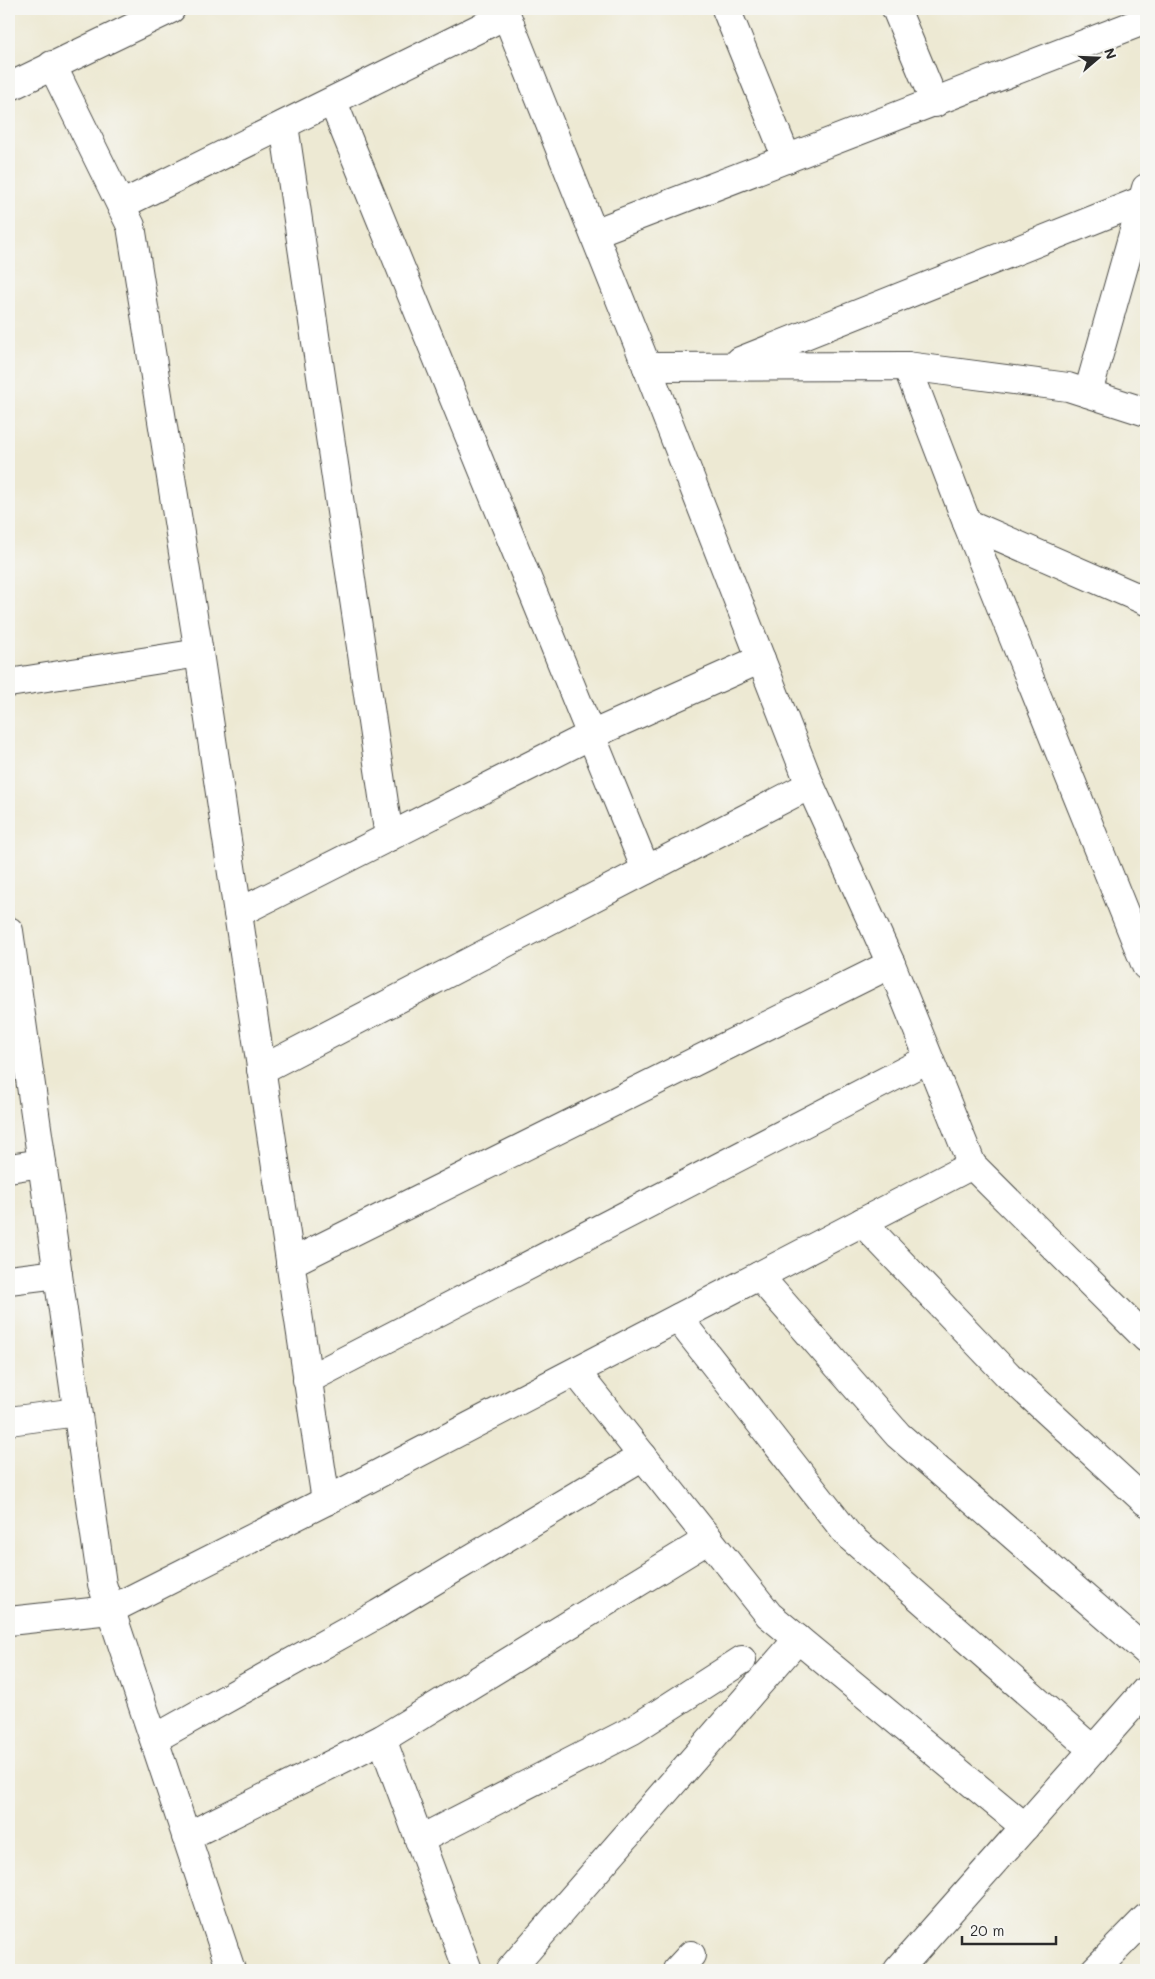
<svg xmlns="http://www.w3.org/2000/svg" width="1155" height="1979" viewBox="0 0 1155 1979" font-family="Mali,sans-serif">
<rect width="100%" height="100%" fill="#f6f6f2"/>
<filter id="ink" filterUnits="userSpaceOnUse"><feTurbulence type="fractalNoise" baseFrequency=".02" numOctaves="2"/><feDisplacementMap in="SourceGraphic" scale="10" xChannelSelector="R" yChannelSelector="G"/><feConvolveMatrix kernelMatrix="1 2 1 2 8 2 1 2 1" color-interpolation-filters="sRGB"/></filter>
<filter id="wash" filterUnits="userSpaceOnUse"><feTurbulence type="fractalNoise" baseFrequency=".0096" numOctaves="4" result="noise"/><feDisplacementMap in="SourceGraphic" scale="20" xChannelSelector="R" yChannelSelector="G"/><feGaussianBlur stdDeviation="1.12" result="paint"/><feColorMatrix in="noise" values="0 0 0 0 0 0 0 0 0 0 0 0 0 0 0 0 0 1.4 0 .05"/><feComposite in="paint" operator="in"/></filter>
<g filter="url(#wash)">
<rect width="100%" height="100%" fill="#ede9d3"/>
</g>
<g filter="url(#ink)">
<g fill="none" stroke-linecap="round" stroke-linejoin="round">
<g stroke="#484844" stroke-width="30">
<g id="minor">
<path d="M504 9 647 367 810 785 891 964 972 1165 1146 1338"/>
<path d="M726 9 787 159"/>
<path d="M896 9 935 103"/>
<path d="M52 65 131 226 199 653 326 1501"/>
<path d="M9 87 171 9"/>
<path d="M333 102 646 870"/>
<path d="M284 125 389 837"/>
<path d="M121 205 506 15"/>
<path d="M594 233 1146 20"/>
<path d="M740 361 1143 200"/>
<path d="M907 366 967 523 1146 966"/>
<path d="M647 367 907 366 1068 387 1146 412"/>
<path d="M1088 393 1146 188"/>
<path d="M967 523 1146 601"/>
<path d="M9 683 199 653"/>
<path d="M238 913 589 736 761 659"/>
<path d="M9 931 102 1584 231 1970"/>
<path d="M261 1070 810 785"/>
<path d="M9 1168 42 1163"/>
<path d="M862 1222 1008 1375 1146 1502"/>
<path d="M290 1263 891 964"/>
<path d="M759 1276 898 1435 1146 1651"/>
<path d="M9 1280 58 1274"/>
<path d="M678 1318 848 1535 1093 1750"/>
<path d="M576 1372 769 1615 1025 1827"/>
<path d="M307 1380 928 1059"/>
<path d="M9 1421 77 1412"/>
<path d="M9 1621 110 1610 326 1501 972 1165"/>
<path d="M154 1739 378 1614 643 1456"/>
<path d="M382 1739 468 1970"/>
<path d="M186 1837 382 1739 709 1539"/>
<path d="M419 1840 633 1730 742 1660"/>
<path d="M510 1970 798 1639"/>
<path d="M677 1970 691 1955"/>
<path d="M898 1970 1146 1690"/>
<path d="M1095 1970 1146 1918"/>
</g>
</g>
<use href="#minor" stroke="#fff" stroke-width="28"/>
</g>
</g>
<rect width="1155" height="1979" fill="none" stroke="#f6f6f2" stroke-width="30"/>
<g transform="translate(1098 58) rotate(71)" stroke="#f6f6f2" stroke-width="4" paint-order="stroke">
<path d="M0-4L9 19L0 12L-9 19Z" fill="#2b2b2b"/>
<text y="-8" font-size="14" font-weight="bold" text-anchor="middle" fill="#2b2b2b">N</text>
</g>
<path d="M962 1936v8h94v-8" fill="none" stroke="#2b2b2b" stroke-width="2.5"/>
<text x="970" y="1936" font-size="15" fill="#2b2b2b" stroke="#f6f6f2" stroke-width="4" paint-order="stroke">20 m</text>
</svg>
